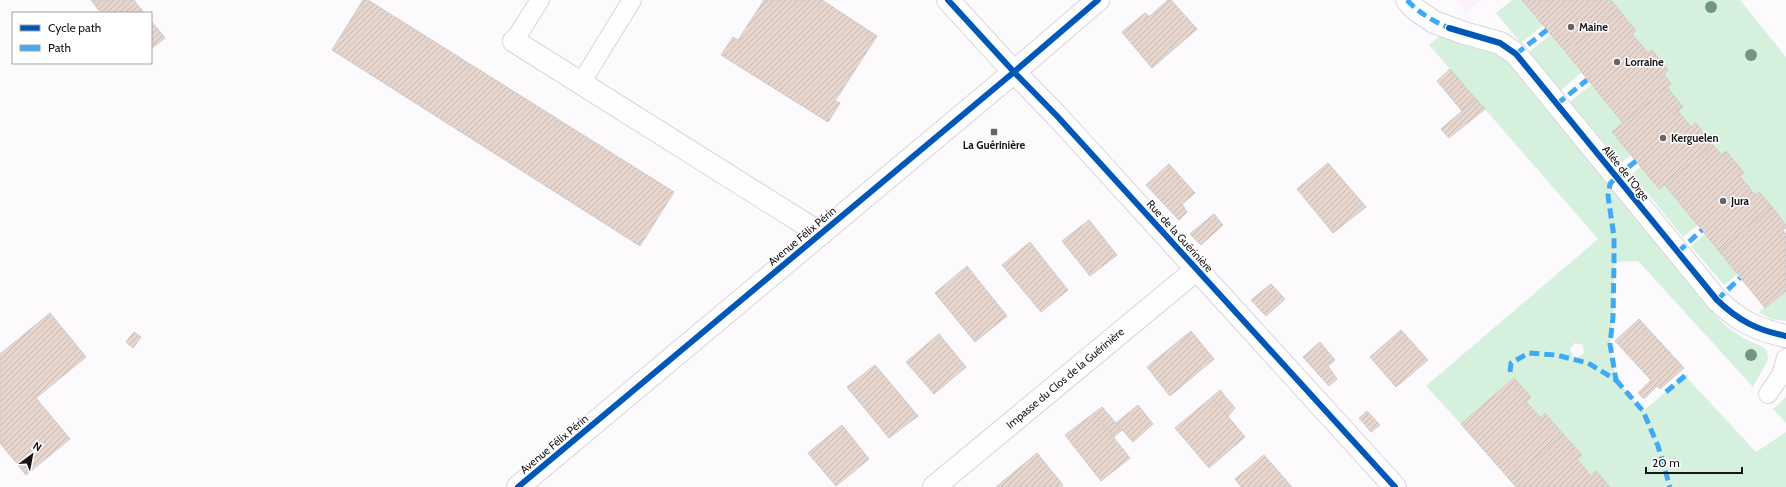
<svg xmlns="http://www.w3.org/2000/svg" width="1786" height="487" viewBox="0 0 1786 487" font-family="Cabin,sans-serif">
<defs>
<pattern id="building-hatch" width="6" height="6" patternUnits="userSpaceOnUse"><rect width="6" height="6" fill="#e6d6ce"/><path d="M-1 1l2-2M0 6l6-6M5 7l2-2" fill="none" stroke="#c5b7b0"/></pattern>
</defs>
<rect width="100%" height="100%" fill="#fdfafe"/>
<path fill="#fbf0fc" d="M1456 0H1481L1466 13Z"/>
<g fill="#d5f1de" fill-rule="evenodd">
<path d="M1512 0H1522L1543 25 1521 43 1496 13Z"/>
<path d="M1611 0H1740L1786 57V225L1759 192 1755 195 1740 176 1744 173 1726 152 1722 155 1696 123 1691 127 1678 111 1683 107 1667 87 1671 84 1664 74 1668 70 1652 50 1648 53 1632 34 1636 31Z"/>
<path d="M1442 34 1475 44 1508 59 1717 317 1727 327 1743 338 1763 347 1767 351 1768 360 1753 387 1638 261 1615 262 1613 317 1610 344 1616 380 1643 411 1687 374 1688 379 1756 452 1786 432V487H1610L1596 471 1591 476 1577 459 1581 455 1546 414 1541 418 1526 402 1531 397 1514 378 1461 424 1426 386 1598 239 1429 45ZM1575 343 1583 345 1584 353 1578 357H1574L1570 350 1572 346Z"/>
<path d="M1550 35 1581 73 1560 91 1529 52Z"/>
<path d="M1591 85 1623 123 1612 132 1631 155 1621 163 1570 102Z"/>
<path d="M1641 167 1658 189 1664 184 1698 225 1683 237 1632 174Z"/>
<path d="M1705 234 1738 274 1724 285 1691 246Z"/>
<path d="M1786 291V321L1771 319 1758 312Z"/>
<path d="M1786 397V423L1773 409Z"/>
</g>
<g fill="url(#building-hatch)" stroke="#cfcbcb">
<path d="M91 0H134L144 13H101Z"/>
<path d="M363 0H368L674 192 640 246 332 50Z"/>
<path d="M764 0H822L877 36 835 101 840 103 828 122 721 55 733 37 738 40Z"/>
<path d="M1168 0H1171L1197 29 1152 68 1126 37Z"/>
<path d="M1522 0H1611L1619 10 1566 53Z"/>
<path d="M1619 10 1636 31 1632 34 1648 53 1652 50 1668 70 1664 74 1671 84 1623 123 1566 53Z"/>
<path d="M1145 13 1149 16 1126 37 1122 32Z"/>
<path d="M151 21 165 38 152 48 151 47Z"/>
<path d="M1450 69 1476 99 1462 111 1437 81Z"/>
<path d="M1667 87 1683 107 1678 111 1691 127 1696 123 1713 145 1659 189 1612 132Z"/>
<path d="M1476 99 1485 109 1449 138 1441 129Z"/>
<path d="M1713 145 1722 155 1726 151 1744 173 1740 176 1755 195 1759 192 1772 207 1719 251 1664 184Z"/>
<path d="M1328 163 1366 207 1333 233 1297 189Z"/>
<path d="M1169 164 1195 193 1182 204 1187 212 1179 220 1146 185Z"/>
<path d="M1772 207 1786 225V228L1783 230 1786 234V291L1765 308 1719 251Z"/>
<path d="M1214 214 1223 225 1201 245 1190 234Z"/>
<path d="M1089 220 1117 255 1090 276 1062 241Z"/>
<path d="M1030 242 1068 290 1041 312 1002 265Z"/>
<path d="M967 266 1007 316 975 342 935 293Z"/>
<path d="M1271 284 1285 299 1266 316 1251 300Z"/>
<path d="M50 313 86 357 36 398 70 439 26 475 0 443V354Z"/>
<path d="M1639 319 1684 368 1660 389 1657 386 1644 399 1638 393 1651 380 1615 341Z"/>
<path d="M1401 330 1428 360 1396 387 1370 357Z"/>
<path d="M1191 331 1214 359 1170 396 1147 367Z"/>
<path d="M134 332 141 337 133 348 126 342Z"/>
<path d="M939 334 966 367 934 394 906 362Z"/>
<path d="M1320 342 1335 360 1328 366 1337 379 1329 386 1303 357Z"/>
<path d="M875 365 918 416 889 438 847 387Z"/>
<path d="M1514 378 1531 397 1526 402 1541 418 1545 413 1563 434 1510 480 1461 424Z"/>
<path d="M1220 390 1235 408 1228 416 1212 397Z"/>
<path d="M1212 397 1245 437 1209 468 1175 428Z"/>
<path d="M1138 405 1153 424 1133 442 1116 423Z"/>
<path d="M1102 407 1122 430 1114 437 1094 413Z"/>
<path d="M1367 411 1380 425 1371 432 1359 418Z"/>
<path d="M1094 413 1130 458 1101 481 1065 435Z"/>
<path d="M842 425 869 459 836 486 808 453Z"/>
<path d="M1563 434 1582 455 1577 459 1591 476 1596 471 1610 487H1516L1510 480Z"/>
<path d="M1037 453 1063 485 1061 487H996Z"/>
<path d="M1264 455 1292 487H1241L1235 479Z"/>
</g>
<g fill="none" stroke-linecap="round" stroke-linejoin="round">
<g stroke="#d9d5d9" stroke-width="20">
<g id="lane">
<path d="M514 41 540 0"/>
<path d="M581 83 632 0"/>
<path d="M1768 394 1781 375 1786 358"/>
</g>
</g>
<g stroke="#d9d5d9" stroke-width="24">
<g id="street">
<path d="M948 0 1014 72 1057 116 1395 487"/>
<path d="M1407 0 1415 9 1434 22 1464 33 1500 43 1516 54 1717 300C1739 321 1757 330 1786 336"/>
<path d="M514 41 821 234"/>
<path d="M518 487 1014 72 1098 0"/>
<path d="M934 487 1196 270"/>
</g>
</g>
<use href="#lane" stroke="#fffeff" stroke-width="18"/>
<use href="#street" stroke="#fffeff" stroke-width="22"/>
<g stroke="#3fa9f5" stroke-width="5" stroke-dasharray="10 5" stroke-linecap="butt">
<path d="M1407 0C1419 13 1433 21 1449 28"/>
<path d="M1516 54 1547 30"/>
<path d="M1557 104 1587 80"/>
<path d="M1678 252 1702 230"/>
<path d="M1717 300 1740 278"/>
<path d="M1510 372 1511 363 1529 353 1556 355 1588 363 1616 380 1610 344 1613 317 1614 262V237L1608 196 1610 184 1616 177 1636 161"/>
<path d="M1616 380 1643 411 1658 446 1670 487"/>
<path d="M1666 392 1687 374"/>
</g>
<g stroke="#fff" stroke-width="8">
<g id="cycleway">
<path d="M948 0 1014 72 1057 116 1395 487"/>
<path d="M1449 28 1500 43 1516 54 1717 300C1739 321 1757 330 1786 336"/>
<path d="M518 487 1014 72 1098 0"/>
</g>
</g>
<use href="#cycleway" stroke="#0057b8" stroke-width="6"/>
</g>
<g fill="#729584">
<circle cx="1711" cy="7" r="6"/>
<circle cx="1751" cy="55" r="6"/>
<circle cx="1751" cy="355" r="6"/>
</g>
<g fill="#686468" stroke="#fff" stroke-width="1.5">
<circle cx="1571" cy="27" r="4"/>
<circle cx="1617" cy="62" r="4"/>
<rect x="990" y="128" width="8" height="8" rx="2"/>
<circle cx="1663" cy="138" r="4"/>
<circle cx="1723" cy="201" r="4"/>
</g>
<g text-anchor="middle" stroke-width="3" stroke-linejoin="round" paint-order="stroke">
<g font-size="11" font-weight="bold" fill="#181418" stroke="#fff" text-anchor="start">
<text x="1579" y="31">Maine</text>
<text x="1625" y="66">Lorraine</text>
<text x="1671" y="142">Kerguelen</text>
<text x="994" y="149" text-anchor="middle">La Guérinière</text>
<text x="1731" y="205">Jura</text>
</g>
<g font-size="11" fill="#181418" stroke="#fff">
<text transform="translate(1626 173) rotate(51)" y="4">Allée de l'Orge</text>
<text transform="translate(802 236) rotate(-40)" y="4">Avenue Félix Périn</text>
<text transform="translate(1180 236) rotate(48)" y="4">Rue de la Guérinière</text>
<text transform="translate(1065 378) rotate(-40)" y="4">Impasse du Clos de la Guérinière</text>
<text transform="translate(554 444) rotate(-40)" y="4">Avenue Félix Périn</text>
</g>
</g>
<rect x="12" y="12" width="140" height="52" fill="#ffffff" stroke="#a3a1a3"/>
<rect x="20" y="25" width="20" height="6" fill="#0057b8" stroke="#a3a1a3"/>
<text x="48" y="32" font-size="12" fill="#181418">Cycle path</text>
<rect x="20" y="45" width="20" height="6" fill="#3fa9f5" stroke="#a3a1a3"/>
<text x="48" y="52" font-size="12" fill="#181418">Path</text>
<g transform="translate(32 455) rotate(32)" stroke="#ffffff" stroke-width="3" paint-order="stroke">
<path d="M0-3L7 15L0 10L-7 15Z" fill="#181418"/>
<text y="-6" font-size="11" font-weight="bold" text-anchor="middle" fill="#181418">N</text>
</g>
<path d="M1646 467v6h96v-6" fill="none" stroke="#181418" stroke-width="2"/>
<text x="1652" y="467" font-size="12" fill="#181418" stroke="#ffffff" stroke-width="3" paint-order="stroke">20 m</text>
</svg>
